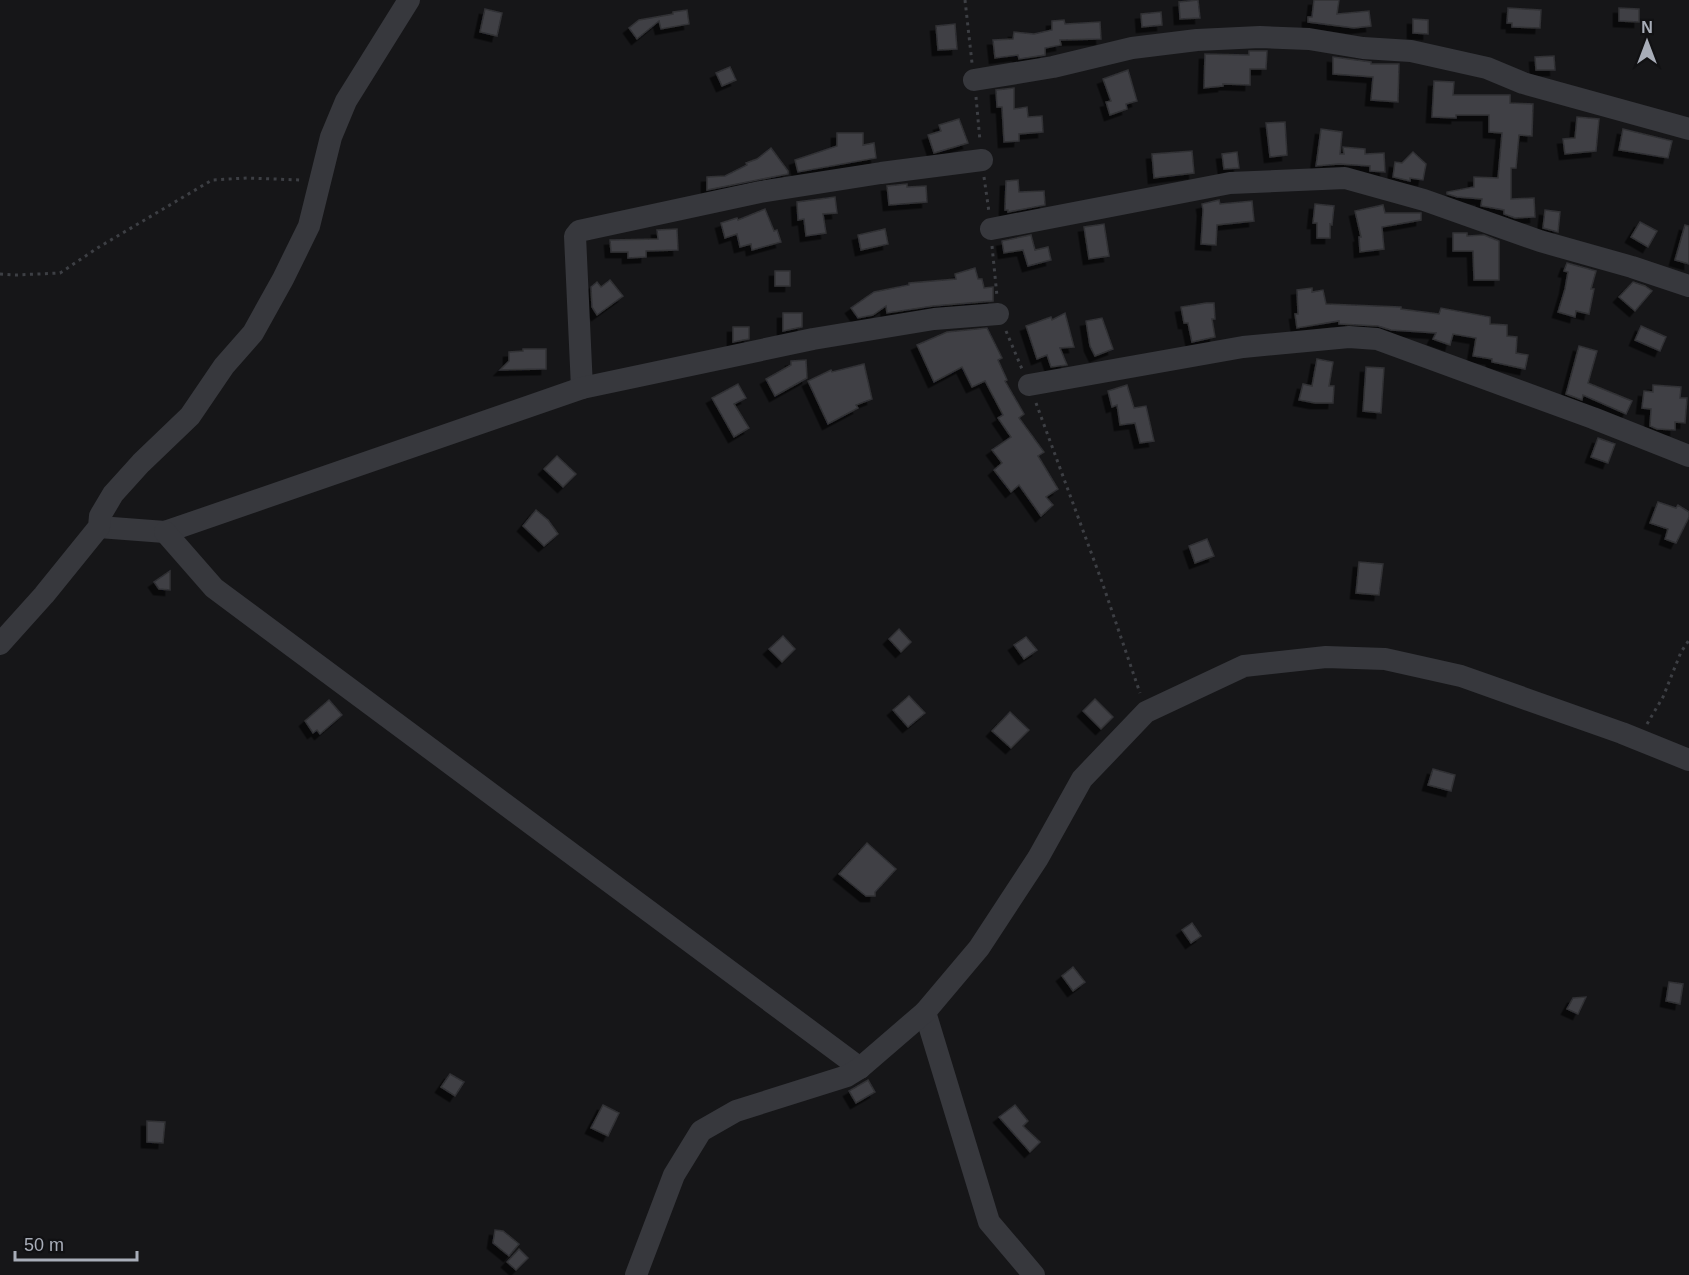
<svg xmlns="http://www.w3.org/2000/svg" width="1689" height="1275" viewBox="0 0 1689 1275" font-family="Helvetica,sans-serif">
<defs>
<filter id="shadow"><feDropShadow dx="-5.5" dy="5.5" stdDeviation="0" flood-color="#0009"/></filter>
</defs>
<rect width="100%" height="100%" fill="#161618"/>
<g fill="#404145" stroke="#303034" stroke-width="1.5" filter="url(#shadow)">
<path d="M1198 0 1200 18 1180 19 1179 2Z"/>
<path d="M1314 0H1339L1337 14 1369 11 1371 26 1354 28 1308 22V17H1312Z"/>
<path d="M1508 8 1541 10 1540 28 1512 27V23H1507Z"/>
<path d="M1619 8 1639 9V22L1619 21Z"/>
<path d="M485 9 502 13 497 36 480 32Z"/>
<path d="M687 10 689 24 661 29 659 21 637 39 629 28 639 20 673 14V12Z"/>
<path d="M1161 12 1162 25 1142 27 1141 14Z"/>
<path d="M1413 19 1428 20V34L1413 33Z"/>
<path d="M1064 20 1065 24 1100 22 1101 39 1060 40 1061 45 1045 48V55L1019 59 1018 55 995 58 993 40 1013 39 1014 32 1034 34 1052 30V21Z"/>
<path d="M955 24 957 49 938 50 936 26Z"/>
<path d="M1249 51H1267L1266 69H1250V85L1223 84V86L1204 88 1205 54 1249 55Z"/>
<path d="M1554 56 1555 70H1536L1535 57Z"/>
<path d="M1333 57 1371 62V64H1399L1398 102 1371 100 1373 77 1333 74Z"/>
<path d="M730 67 736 80 722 86 716 73Z"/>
<path d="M1128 70 1137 101 1126 104 1127 109 1110 115 1106 102 1111 101 1103 79Z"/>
<path d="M1434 81 1454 82 1453 95H1510V103L1533 104 1532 136 1519 135 1516 168H1511V199L1534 198 1535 217 1515 218 1504 214V210L1481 206 1482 199 1457 197 1447 194V192L1474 187V177L1498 178 1502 133 1489 132V115H1456V118L1432 117Z"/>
<path d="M1014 88V109L1027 107 1028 117 1042 116 1043 132 1019 134V141L1004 142 1002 107H997L996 90Z"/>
<path d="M1577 117 1599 119 1596 151 1565 154 1563 139 1575 138Z"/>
<path d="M959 119 968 143 934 153 928 135 941 131 939 125Z"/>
<path d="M1285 122 1287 155 1270 157 1266 123Z"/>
<path d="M1321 129 1342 132 1340 154H1344L1343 147 1365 149V154L1384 153 1385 172 1370 171V166L1339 164 1316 166Z"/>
<path d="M1623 129 1672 141 1668 158 1619 150Z"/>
<path d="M837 133H863V145L874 143 876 158 798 172 795 160 837 146Z"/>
<path d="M771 148 788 171V174L707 190V177L725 176 747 165 746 163 757 159Z"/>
<path d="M1192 151 1194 173 1154 178 1152 154Z"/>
<path d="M1237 152 1239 168 1224 169 1222 154Z"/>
<path d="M1413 152 1426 164 1423 180 1410 178V181L1393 177 1395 162 1402 163Z"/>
<path d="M1018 180 1019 192 1044 191 1045 205 1008 212V210H1005L1006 181Z"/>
<path d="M907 184V187L926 186 927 202 889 205 887 186Z"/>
<path d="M835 197 837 213 823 214 826 233 806 236 804 219 798 220 797 202Z"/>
<path d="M1219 200 1220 204 1252 201 1254 221 1217 225 1216 245 1201 244 1203 210 1202 204Z"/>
<path d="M1315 204 1334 206 1332 225 1330 224V238H1317V223H1313Z"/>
<path d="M1383 205 1385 213H1421V220L1382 227 1384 249 1360 252 1359 237H1361L1355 211Z"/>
<path d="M765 209 774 231 777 230 781 242 752 250 751 244 740 247 737 234 725 238 721 223 737 218 738 220Z"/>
<path d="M1545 210 1560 212 1558 232 1543 228Z"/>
<path d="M1640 222 1657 231 1648 247 1631 237Z"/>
<path d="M1104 224 1109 256 1089 259 1084 227Z"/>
<path d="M1685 225 1689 226V264L1675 260Z"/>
<path d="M677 229 678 250 646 251V257L628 258V252H611L610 240 658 239 657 230Z"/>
<path d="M885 229 888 244 861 250 858 235Z"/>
<path d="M1453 233H1467V236L1484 235 1499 241V280H1474L1473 251H1453Z"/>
<path d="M1031 235 1035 250 1048 247 1051 260 1028 266 1023 250 1004 253 1002 241Z"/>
<path d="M1567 263 1596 271 1591 289H1594L1589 314 1576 311 1575 317 1558 312 1565 289 1568 272 1564 271Z"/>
<path d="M975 268 978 279H982L984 288 993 287V301L933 306 887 313 886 306 873 315 858 318 851 308 874 292 909 285V283L956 279 955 274Z"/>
<rect x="775" y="271" width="15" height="15"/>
<path d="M610 280 623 296 597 315 592 307 591 287 597 282 601 287Z"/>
<path d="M1633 282 1645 286 1652 291 1635 311 1619 297Z"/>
<path d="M1312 288V292L1323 290 1326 304 1401 307V309L1439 314 1441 308 1490 317V324L1507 325V336L1517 337 1516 353 1528 355 1525 369 1492 362V359L1473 356 1476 338 1453 334 1450 345 1433 339 1436 333 1391 330 1378 326 1339 324V321L1297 328 1295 314H1298L1297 290Z"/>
<path d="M1206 303H1214L1215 319H1212L1215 337 1192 342 1188 323H1184L1181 307Z"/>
<path d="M783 313H802V327L783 331Z"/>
<path d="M1065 313 1074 347 1060 348 1067 365 1051 367 1047 355 1037 359 1026 326 1051 317 1052 320Z"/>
<path d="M1102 318 1113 349 1095 356 1090 346 1086 321Z"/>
<path d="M1641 326 1666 337 1660 351 1635 340Z"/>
<path d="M733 327H749V339L733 342Z"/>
<path d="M987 328 1002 358 998 360 1007 380 1005 381 1024 414 1019 418 1044 452 1038 456 1058 489 1046 497 1053 505 1041 516 1019 485 1011 492 994 470 1002 463 992 450 1011 437 998 418 1003 415 985 381 972 387 962 367 934 382 917 345 947 332Z"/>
<path d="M1579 346 1597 351 1588 383 1632 401 1626 414 1583 395 1582 400 1566 394Z"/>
<path d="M523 349H546V369L500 370 509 361V352L523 351Z"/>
<path d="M1317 359 1333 362 1329 386H1334L1333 403H1315L1299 400 1303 384 1312 386Z"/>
<path d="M806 360 807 378 775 396 766 379 791 365V361Z"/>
<path d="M864 364 872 399 856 405 858 408 828 424 808 381 831 370 832 372Z"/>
<path d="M1366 367 1384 368 1381 413 1363 411Z"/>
<path d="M738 384 746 398 734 404 749 428 734 437 712 398Z"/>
<path d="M1127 385 1134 408 1146 406 1154 441 1140 443 1135 423 1120 425 1117 405 1112 407 1108 391Z"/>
<path d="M1653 385 1681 387 1680 398H1687L1685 423 1675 422V430L1657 429 1650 426 1651 409 1642 408 1644 391 1653 392Z"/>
<path d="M1598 438 1615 444 1608 463 1591 457Z"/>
<path d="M557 456 576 474 563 487 544 469Z"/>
<path d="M1658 502 1676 508 1678 505 1689 512V517L1676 543 1665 539 1668 529 1650 523Z"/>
<path d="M536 510 548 520 558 534 544 546 523 526Z"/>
<path d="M1207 539 1214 556 1195 563 1189 546Z"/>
<path d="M1359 562 1383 564 1379 595 1356 593Z"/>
<path d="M170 571V590L159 589 154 582Z"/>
<path d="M899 629 911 642 901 652 889 639Z"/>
<path d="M783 636 795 649 782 662 769 649Z"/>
<path d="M1026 637 1037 650 1024 659 1014 645Z"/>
<path d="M909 696 925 713 908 727 893 710Z"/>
<path d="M1095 699 1113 717 1101 729 1083 711Z"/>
<path d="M329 700 342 715 320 734 317 730 313 733 305 721Z"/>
<path d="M1010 712 1029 730 1011 748 992 731Z"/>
<path d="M1433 769 1455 775 1451 791 1428 785Z"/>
<path d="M867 843 896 869 875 892V896H866L839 874Z"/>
<path d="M1192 923 1201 936 1191 943 1182 930Z"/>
<path d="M1073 967 1085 982 1073 991 1062 976Z"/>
<path d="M1669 982 1683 984 1680 1004 1666 1001Z"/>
<path d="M1586 997 1578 1014 1567 1009 1573 998Z"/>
<path d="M450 1074 464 1082 455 1096 441 1087Z"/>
<path d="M868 1080 875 1092 856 1103 849 1091Z"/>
<path d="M603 1105 619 1113 608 1136 591 1128Z"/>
<path d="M1015 1105 1028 1121 1023 1126 1040 1142 1030 1152 999 1117Z"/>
<path d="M147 1121 165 1122 163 1143 147 1142Z"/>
<path d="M495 1230 503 1231 519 1244 509 1256 493 1243Z"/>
<path d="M519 1249 528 1258 516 1270 507 1262Z"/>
</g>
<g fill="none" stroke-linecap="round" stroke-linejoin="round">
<g stroke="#3d3f44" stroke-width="3" stroke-dasharray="3 4.5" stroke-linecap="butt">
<path d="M965 0 972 63"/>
<path d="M976 97 980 141"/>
<path d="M984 177 989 212"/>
<path d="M992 246 997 296"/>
<path d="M0 274 16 275 60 273 99 247 212 180 247 178 300 180"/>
<path d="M1006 331 1022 369"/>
<path d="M1036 403 1102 582 1140 693"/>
<path d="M1647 724 1663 697 1681 652 1689 640"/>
</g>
<g stroke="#37383d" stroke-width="22">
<path d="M974 80 1053 67 1132 48 1197 40 1260 37 1309 39 1363 48 1411 51 1487 68 1523 83 1689 129"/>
<path d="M991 229 1230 183 1345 178 1424 200 1540 241 1632 267 1689 286"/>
<path d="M1029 385 1243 347 1349 337 1377 339 1593 418 1689 456"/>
<path d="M582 388 575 236 579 231 760 192 881 173 982 160"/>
<path d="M99 527 165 532 582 388 813 339 934 319 998 314"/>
<path d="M165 532 214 588 860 1068"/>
<path d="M0 644 44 595 99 527 100 516 113 494 141 463 190 416 224 366 253 333 283 279 309 226 331 137 346 101 409 0"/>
<path d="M925 1012 989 1222 1034 1275"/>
<path d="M636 1275 674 1175 701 1131 736 1111 847 1076 860 1068 925 1012 979 948 1038 858 1082 779 1146 712 1244 666 1326 657 1385 659 1461 676 1622 733 1689 760"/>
</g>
</g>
<g transform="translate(1647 42)" stroke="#111113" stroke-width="4.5" paint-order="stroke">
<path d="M0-4.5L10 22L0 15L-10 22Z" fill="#a8adb8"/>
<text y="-9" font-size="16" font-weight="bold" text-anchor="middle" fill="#a8adb8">N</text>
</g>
<path d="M15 1251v9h122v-9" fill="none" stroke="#a8adb8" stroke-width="3"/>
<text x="24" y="1251" font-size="18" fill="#a8adb8" stroke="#111113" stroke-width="4.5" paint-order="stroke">50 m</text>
</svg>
